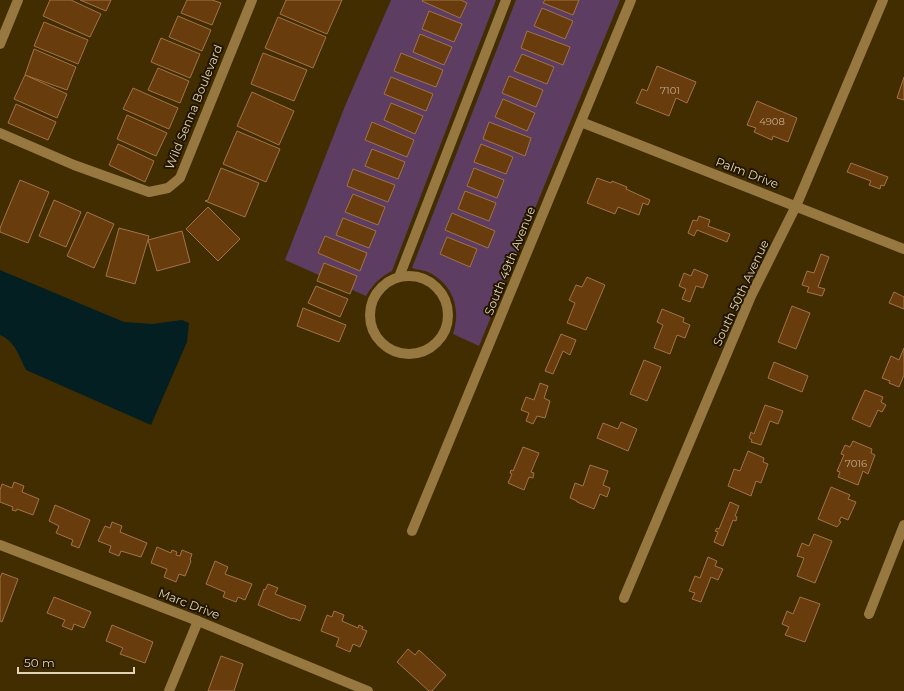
<svg xmlns="http://www.w3.org/2000/svg" width="904" height="691" viewBox="0 0 904 691" font-family="Montserrat,sans-serif">
<rect width="100%" height="100%" fill="#412d00"/>
<g fill="#5d3d62">
<path d="M391 0H496L392 271C380 277 373 284 366 296L285 260 345 106Z"/>
<path d="M516 0H620L479 346 453 334C461 310 454 286 430 273 425 270 418 270 412 268Z"/>
</g>
<path fill="#031f21" d="M0 270 124 322 152 324 182 320 189 323 187 342 151 425 26 370C19 356 15 341 0 335Z"/>
<g fill="#683c0c" stroke="#a27349">
<path d="M50 0H71L101 14 90 37 43 16Z"/>
<path d="M80 0H111L106 11Z"/>
<path d="M187 0H212L221 3 212 25 181 13Z"/>
<path d="M286 0H342L327 34 280 14Z"/>
<path d="M423 0H461L467 3 460 18 422 1Z"/>
<path d="M545 0H579L573 15 543 3Z"/>
<path d="M542 8 573 21 565 39 534 26Z"/>
<path d="M429 11 462 24 454 42 422 29Z"/>
<path d="M178 16 211 30 202 51 169 37Z"/>
<path d="M278 17 326 37 313 68 265 48Z"/>
<path d="M44 22 88 40 78 64 34 46Z"/>
<path d="M527 31 570 47 563 65 521 48Z"/>
<path d="M420 34 452 47 444 65 413 52Z"/>
<path d="M161 38 200 54 190 78 151 62Z"/>
<path d="M34 49 76 67 67 90 25 75Z"/>
<path d="M263 53 307 70 294 101 251 84Z"/>
<path d="M401 53 443 70 436 87 394 71Z"/>
<path d="M522 54 554 67 547 84 514 71Z"/>
<path d="M657 66 696 82 687 103 676 98 669 116 636 103 642 89 647 91Z"/>
<path d="M158 68 189 81 180 103 148 90Z"/>
<path d="M25 75 67 94 57 118 14 99Z"/>
<path d="M509 76 543 90 536 107 502 93Z"/>
<path d="M391 77 433 94 426 111 384 94Z"/>
<path d="M904 77V100L897 98Z"/>
<path d="M133 88 178 108 169 129 123 109Z"/>
<path d="M252 92 294 111 279 145 237 126Z"/>
<path d="M503 99 535 113 527 131 495 117Z"/>
<path d="M757 101 797 118 788 142 773 136 772 140 754 132 756 128 747 125Z"/>
<path d="M391 103 423 116 415 134 384 120Z"/>
<path d="M16 104 56 122 48 140 8 123Z"/>
<path d="M127 115 167 133 156 156 117 139Z"/>
<path d="M372 122 414 140 407 157 365 140Z"/>
<path d="M489 122 531 138 525 156 483 139Z"/>
<path d="M237 131 280 149 266 182 223 164Z"/>
<path d="M118 144 154 161 145 182 109 165Z"/>
<path d="M481 144 513 157 506 174 474 162Z"/>
<path d="M372 149 405 162 398 179 365 166Z"/>
<path d="M851 163 888 177 884 186 881 185 880 189 869 185 871 181 847 172Z"/>
<path d="M221 168 259 183 245 217 205 201 208 200Z"/>
<path d="M474 168 504 180 497 198 467 186Z"/>
<path d="M353 169 395 185 388 202 347 186Z"/>
<path d="M597 178 611 183 612 181 627 187 626 189 650 200 648 205 643 203 639 215 618 207 615 214 587 203Z"/>
<path d="M20 180 49 192 28 243 0 232V228Z"/>
<path d="M465 191 496 203 489 221 458 209Z"/>
<path d="M353 194 385 207 378 225 345 212Z"/>
<path d="M54 200 81 212 66 247 39 236Z"/>
<path d="M208 207 240 239 218 261 186 229Z"/>
<path d="M87 212 114 224 94 268 67 256Z"/>
<path d="M452 213 495 231 488 248 445 230Z"/>
<path d="M699 216 710 220 708 226 730 234 727 242 697 230 694 236 688 233 693 220 697 221Z"/>
<path d="M343 218 376 231 369 248 336 235Z"/>
<path d="M119 228 149 236 135 284 106 276Z"/>
<path d="M182 231 190 262 157 271 148 240Z"/>
<path d="M325 236 367 253 360 271 318 253Z"/>
<path d="M447 237 477 249 470 267 440 254Z"/>
<path d="M821 254 829 257 818 287 825 289 822 296 807 292 809 287 802 285 807 271 814 273Z"/>
<path d="M324 263 357 276 350 294 317 281Z"/>
<path d="M694 269 708 275 703 288 696 286 690 302 682 299 686 289 679 286 684 273 691 276Z"/>
<path d="M587 277 605 285 586 330 567 323 575 303 569 300 570 298 576 285 582 287Z"/>
<path d="M316 286 348 299 340 317 308 303Z"/>
<path d="M894 292 904 297V309L889 303Z"/>
<path d="M792 306 810 313 796 349 778 342Z"/>
<path d="M303 308 346 325 339 342 297 326Z"/>
<path d="M662 309 684 318 683 322 690 325 685 338 677 335 670 354 654 348 663 325 657 322Z"/>
<path d="M561 334 576 340 570 355 563 351 553 374 545 371Z"/>
<path d="M904 348V375L899 387 889 383 890 381 882 378 891 356 899 360Z"/>
<path d="M644 360 661 367 647 401 630 394Z"/>
<path d="M774 362 808 376 802 392 768 378Z"/>
<path d="M540 383 548 386 544 398 550 401 545 418 537 416 533 424 526 421 529 413 521 410 526 397 534 400Z"/>
<path d="M865 390 883 397 881 402 886 405 882 412 878 410 870 427 852 419Z"/>
<path d="M765 405 783 411 778 424 770 421 761 445 751 442 752 440 749 438 751 432 754 434Z"/>
<path d="M621 422 637 429 628 451 597 438 603 423 618 429Z"/>
<path d="M853 441 872 449 871 453 875 455 868 474 863 471 858 485 838 477 840 472 837 471 844 455 841 454 845 445 850 447Z"/>
<path d="M523 447 539 453 531 472 534 473 533 478 529 477 524 490 508 483 512 474 510 473 511 470 513 471Z"/>
<path d="M748 451 764 458 763 462 768 464 761 483 756 481 751 496 728 486 734 469 740 471Z"/>
<path d="M590 465 608 471 603 485 610 488 607 497 600 494 594 509 577 502V501L570 498 575 483 583 486Z"/>
<path d="M14 482 24 486 22 492 39 499 33 515 17 509 16 511 12 510 13 507 0 502V490L2 484 12 488Z"/>
<path d="M831 487 850 495 848 499 856 502 848 520 841 517 839 521 841 522 837 527 818 519Z"/>
<path d="M730 502 739 506 735 516 737 517 736 521 733 520 723 546 714 542 718 532 715 531 717 528 719 529Z"/>
<path d="M55 505 90 520 79 548 71 545 73 540 56 533 59 526 49 521Z"/>
<path d="M112 522 122 526 120 532 147 543 141 557 121 551 119 556 109 552 111 546 98 541 105 526 110 528Z"/>
<path d="M814 534 832 541 815 583 797 576 804 558 797 556 802 543 809 546Z"/>
<path d="M157 547 171 553 172 550 177 552 176 555 180 556 182 550 192 554 190 560 191 561 185 576 179 574 176 582 164 577 167 569 151 563Z"/>
<path d="M708 557 717 561 715 566 723 569 718 580 711 577 701 602 692 599 695 593 689 591 695 576 700 578Z"/>
<path d="M215 561 228 567 225 574 252 584 245 600 238 597 236 602 223 597 225 592 206 584Z"/>
<path d="M2 573 18 579 2 622 0 621V578Z"/>
<path d="M268 584 278 588 275 594 306 606 300 621 293 618 292 619 258 605 264 589 265 590Z"/>
<path d="M54 597 91 612 84 628 74 624 72 630 62 626 65 620 47 613Z"/>
<path d="M800 597 820 604 805 642 785 635 789 627 782 624 787 611 793 614Z"/>
<path d="M334 611 344 615 342 621 358 628 359 625 363 627 362 629 367 631 360 647 353 644 350 652 336 646 339 638 321 631 327 615 332 617Z"/>
<path d="M112 625 153 642 145 663 120 654 123 648 106 641Z"/>
<path d="M408 649 415 655 419 650 446 675 432 691H429L397 662Z"/>
<path d="M221 656 243 664 234 691H208Z"/>
</g>
<g fill="none" stroke-linecap="round" stroke-linejoin="round">
<g stroke="#967840" stroke-width="10">
<path d="M0 44 18 0"/>
<path d="M581 122 904 249"/>
<path d="M0 133 74 165 149 192 168 188 180 178 252 0"/>
<circle cx="409" cy="315" r="39"/>
<path d="M399 277 506 0"/>
<path d="M412 531 631 0"/>
<path d="M0 545 198 621 368 691"/>
<path d="M624 598 751 296 796 206 883 0"/>
<path d="M869 614 904 525"/>
<path d="M169 691 198 621"/>
</g>
</g>
<g text-anchor="middle" stroke-width="4" stroke-linejoin="round" paint-order="stroke">
<g font-size="10" fill="#c4ac8c">
<text x="670" y="94">7101</text>
<text x="772" y="125">4908</text>
<text x="856" y="467">7016</text>
</g>
<g font-size="12" fill="#e2d2b6" stroke="#221601">
<text transform="translate(194 107) rotate(-68)" y="4">Wild Senna Boulevard</text>
<text transform="translate(747 173) rotate(21)" y="4">Palm Drive</text>
<text transform="translate(510 261) rotate(-68)" y="4">South 49th Avenue</text>
<text transform="translate(741 293) rotate(-65)" y="4">South 50th Avenue</text>
<text transform="translate(189 604) rotate(21)" y="4">Marc Drive</text>
</g>
</g>
<path d="M18 667v6h116v-6" fill="none" stroke="#e2d2b6" stroke-width="2"/>
<text x="24" y="667" font-size="12" fill="#e2d2b6" stroke="#221601" stroke-width="3" paint-order="stroke">50 m</text>
</svg>
